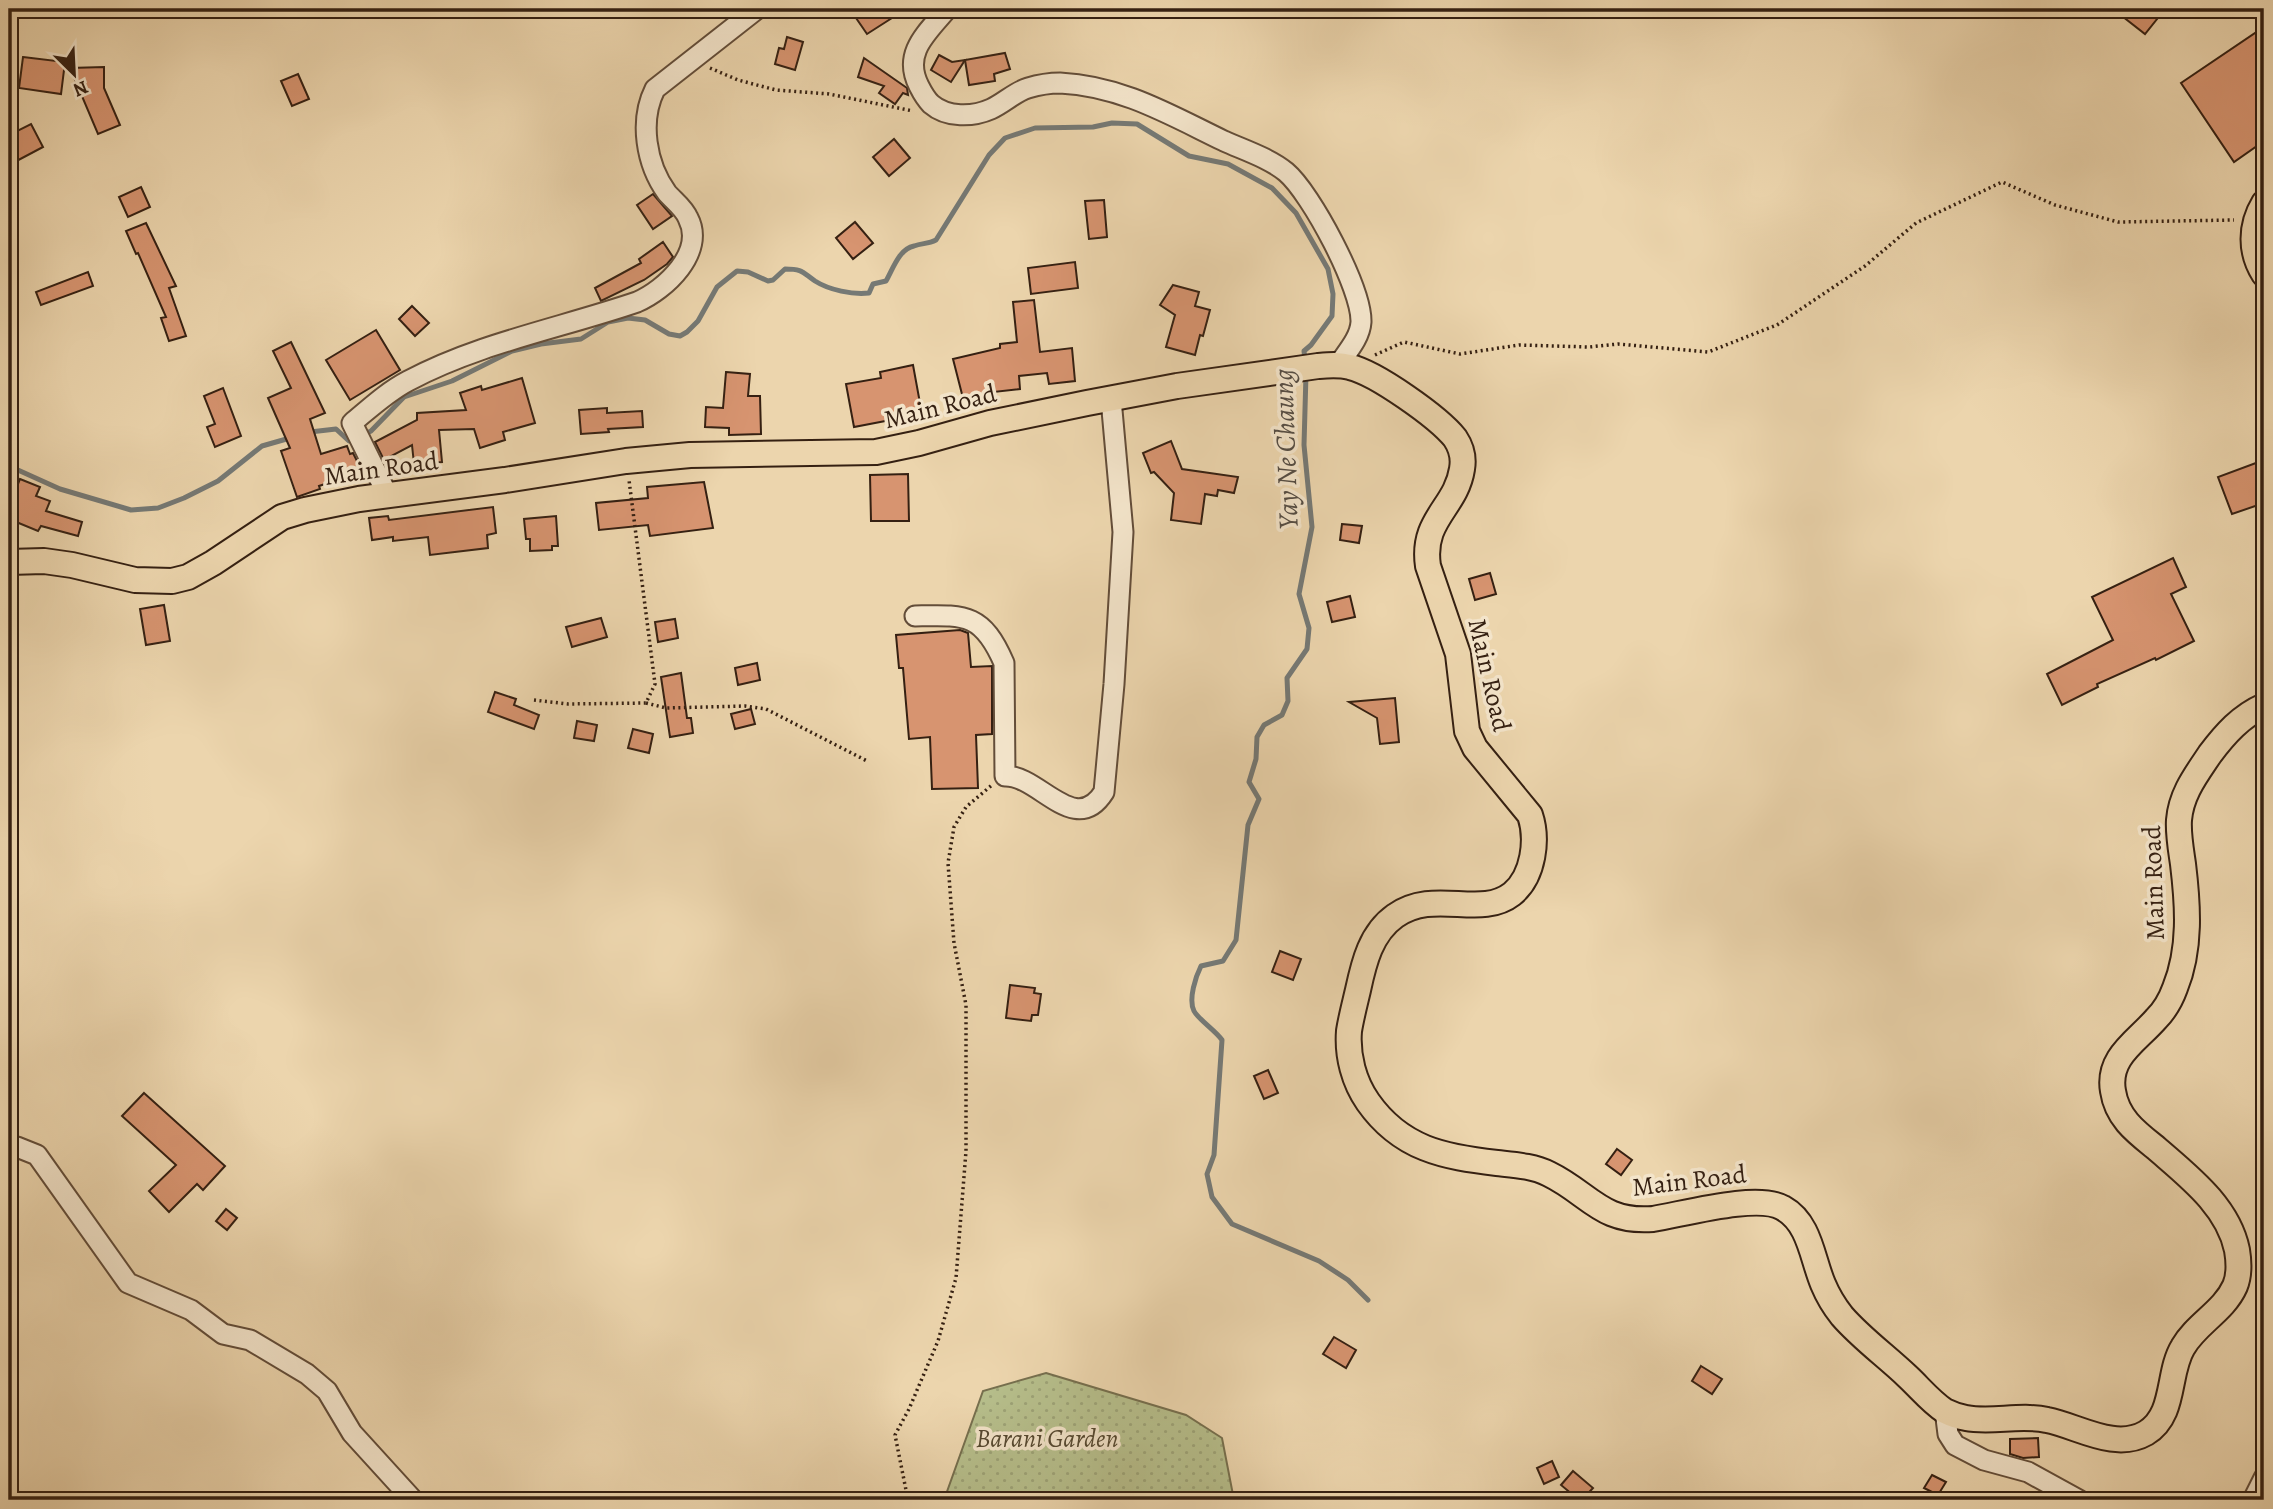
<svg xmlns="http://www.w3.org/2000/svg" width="2273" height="1509" viewBox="0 0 2273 1509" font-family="Alegreya,serif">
<defs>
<pattern id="grass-dots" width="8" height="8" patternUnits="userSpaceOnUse" patternTransform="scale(1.75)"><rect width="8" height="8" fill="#b6be8b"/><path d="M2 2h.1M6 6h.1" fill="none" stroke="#9da377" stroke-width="1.8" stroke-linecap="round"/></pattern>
</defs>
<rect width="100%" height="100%" fill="#ecd5ad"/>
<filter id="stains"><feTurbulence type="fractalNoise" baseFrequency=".00286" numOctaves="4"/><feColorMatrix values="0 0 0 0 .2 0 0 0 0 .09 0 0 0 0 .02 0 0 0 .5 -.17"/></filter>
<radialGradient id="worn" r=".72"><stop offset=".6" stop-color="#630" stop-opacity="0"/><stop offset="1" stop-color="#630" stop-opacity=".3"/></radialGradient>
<path fill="url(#grass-dots)" stroke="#766f4e" stroke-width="2" d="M1046 1373 1186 1415 1222 1438 1234 1500H944L983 1391Z"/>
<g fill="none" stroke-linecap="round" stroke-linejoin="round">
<g stroke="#757975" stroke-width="5">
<path d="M1306 374 1304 445 1312 527 1299 594 1309 628 1307 649 1287 678 1288 701 1282 715 1264 725 1257 737 1256 759 1249 782 1259 799 1248 825 1236 940 1223 961 1201 966C1196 976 1188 999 1194 1011 1198 1019 1216 1031 1222 1040L1214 1155 1207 1174 1212 1197 1232 1224 1319 1261 1348 1280 1368 1300"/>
<path d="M310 432 336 429 349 441 354 439"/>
<path d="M363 435 371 431 404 397 452 381 512 351 541 344 581 339 608 322 628 318 645 320 669 334 680 336 687 332 698 321 717 287 737 271 748 272 768 281 773 280 785 269C803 269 802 272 815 281 829 290 853 295 869 293L873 284 886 281C893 269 899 249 914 246 922 243 928 244 936 240L989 155 1005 138 1035 128 1093 127 1112 123 1137 124 1189 156 1228 164 1272 188 1296 213 1328 269 1333 294 1332 316 1311 345 1304 351 1305 360"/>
<path d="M9 466 60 489 131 510 158 508 184 498 218 481 262 446 290 438"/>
</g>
</g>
<g fill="#d79470" stroke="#352012" stroke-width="2">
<path d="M863 9H906L867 34 854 15Z"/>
<path d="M2113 9H2165L2145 34Z"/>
<path d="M2264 27V141L2234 162 2181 83Z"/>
<path d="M787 37 803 42 795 70 775 64 779 48 784 49Z"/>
<path d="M1005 53 1010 69 994 74 995 81 969 85 965 60Z"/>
<path d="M939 55 952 62 965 60 951 82 931 70Z"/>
<path d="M23 57 65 62 61 94 19 88Z"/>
<path d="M864 58 907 88 908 95 903 93 895 104 879 93 884 86 858 77Z"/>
<path d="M104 67V88L120 125 98 134 70 68Z"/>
<path d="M298 74 309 99 292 106 281 81Z"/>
<path d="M31 124 43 147 9 165V135Z"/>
<path d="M894 139 910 158 889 176 873 157Z"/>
<path d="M141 187 150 207 128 217 119 197Z"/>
<path d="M653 194 672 216 653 229 637 205Z"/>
<path d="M1104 200 1107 237 1089 239 1085 201Z"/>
<path d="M855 222 873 243 853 259 836 238Z"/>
<path d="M146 223 176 286 169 288 186 336 169 341 161 318 166 317 138 253 136 254 126 231Z"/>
<path d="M663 242 673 257 667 264 644 280 601 301 595 288 641 263 639 259Z"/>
<path d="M1075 262 1078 288 1031 294 1028 268Z"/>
<path d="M88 272 93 286 41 305 36 292Z"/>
<path d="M1173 285 1199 292 1195 306 1210 310 1203 336 1200 335 1195 355 1166 347 1175 315 1160 305Z"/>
<path d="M1034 300 1040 352 1072 348 1075 381 1049 384 1047 373 1019 376 1020 389 984 393 985 398 964 402 953 359 1000 348V344L1017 342 1013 302Z"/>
<path d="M412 306 429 323 415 336 399 319Z"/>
<path d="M376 330 400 370 350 400 326 360Z"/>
<path d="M291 342 325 413 310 419 321 454 347 446 350 454 353 453 361 469 355 471 356 474 319 486 320 489 297 497 281 451 290 448 268 398 291 388 273 351Z"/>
<path d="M913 365 922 414 854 427 846 384 881 378 880 372Z"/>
<path d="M726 372 750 374 748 396H760L761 434 729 435V428L705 427 706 407 723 408Z"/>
<path d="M522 378 535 423 503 432 505 440 480 448 474 429 439 430 442 462 414 464 412 445 384 460 375 442 417 420V413L466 410 460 393 481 386 482 390Z"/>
<path d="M223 388 241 436 215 447 207 427 215 424 204 396Z"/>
<path d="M607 408V413L642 411 643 427 608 429 609 432 581 434 579 410Z"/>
<path d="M1171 441 1182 469 1238 477 1234 493 1218 490 1217 496 1205 494 1201 524 1171 520 1174 493 1154 472 1151 473 1143 453Z"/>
<path d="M2264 460V503L2232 514 2218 477Z"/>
<path d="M908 474 909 521H871L870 475Z"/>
<path d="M20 479 40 487 36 496 50 501 46 511 82 522 78 536 41 526 38 531 9 519V507Z"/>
<path d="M704 482 713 528 650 536 648 525 599 530 596 503 648 498 647 487Z"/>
<path d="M493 507 496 533 487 535 488 548 430 555 428 537 393 541V537L372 540 369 518 388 516 389 520Z"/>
<path d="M556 516 558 546H552V550L530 551V539H526L524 519Z"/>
<path d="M1342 524 1362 526 1359 543 1340 540Z"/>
<path d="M2173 558 2186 587 2171 594 2194 641 2156 660 2155 658 2097 684 2098 687 2062 705 2047 674 2113 640 2092 597Z"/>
<path d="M1490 573 1496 594 1475 600 1469 579Z"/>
<path d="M1350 596 1355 617 1332 622 1327 602Z"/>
<path d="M164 605 170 641 146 645 140 609Z"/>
<path d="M601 618 607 637 572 647 566 627Z"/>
<path d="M675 619 678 638 658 642 655 622Z"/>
<path d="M960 630 968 633 971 667 992 666V734L976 735 978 788 932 789 930 737 909 739 903 668H899L896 635Z"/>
<path d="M757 663 760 680 738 685 735 668Z"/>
<path d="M681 673 687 718H691L693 733 670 737 661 677Z"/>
<path d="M495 692 516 699 514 705 539 715 534 729 488 712Z"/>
<path d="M1395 698 1399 742 1380 744 1377 718 1349 702Z"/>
<path d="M751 709 755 724 735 729 731 714Z"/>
<path d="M577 721 597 725 594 741 574 738Z"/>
<path d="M633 729 653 734 649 753 628 748Z"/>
<path d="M1280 951 1301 959 1293 980 1272 972Z"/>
<path d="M1010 985 1035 988 1034 993 1041 994 1038 1015H1032L1031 1021 1006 1018Z"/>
<path d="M1268 1070 1278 1093 1264 1099 1254 1076Z"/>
<path d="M144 1093 225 1166 203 1190 197 1184 169 1212 149 1191 176 1165 122 1116Z"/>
<path d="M1617 1149 1632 1160 1621 1175 1606 1164Z"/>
<path d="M226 1209 237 1218 227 1230 216 1221Z"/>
<path d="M1334 1337 1356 1350 1346 1368 1323 1354Z"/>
<path d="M1701 1366 1722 1379 1712 1394 1692 1381Z"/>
<path d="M2038 1438 2039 1457 2023 1458 2010 1454V1439Z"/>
<path d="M1552 1461 1559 1477 1544 1484 1537 1468Z"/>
<path d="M1573 1471 1593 1488 1582 1500H1579L1561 1485Z"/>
<path d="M1932 1475 1946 1482 1938 1495 1924 1488Z"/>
</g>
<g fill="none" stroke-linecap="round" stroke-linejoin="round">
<g stroke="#634d39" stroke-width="23">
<g id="minor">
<path d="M947 9C927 33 902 53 919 86 922 92 926 99 931 104 947 118 973 117 991 109 1004 103 1015 92 1028 88 1038 85 1049 83 1060 83 1122 86 1170 115 1224 141 1244 150 1269 158 1286 172 1311 193 1362 289 1361 322 1360 338 1347 352 1339 364"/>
<path d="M388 496 352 423C370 408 387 392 408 381 479 343 561 328 637 302 665 290 706 252 688 218 684 208 674 201 667 193 646 164 639 121 655 89L757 9"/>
<path d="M915 616C964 615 982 612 1004 663L1005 776C1039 775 1075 838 1104 792L1114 684 1123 532 1111 399"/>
<path d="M9 1147H17L37 1155 128 1283 191 1310 223 1334 250 1340 307 1374 327 1391 352 1433 413 1500"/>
<path d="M1945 1410 1948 1434 1955 1445 1984 1460 2028 1472 2079 1500"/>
<path d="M2253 1500 2264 1478"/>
</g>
</g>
<g stroke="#352012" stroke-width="28">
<g id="major">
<path d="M2264 203C2250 226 2250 252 2264 274"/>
<path d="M9 562 44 561 72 565 135 580 172 581 188 577 213 563 282 517 305 510 359 499 505 480 626 461 690 455 876 452 919 443 990 423 1087 403 1177 386 1318 366C1329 365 1339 364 1350 367 1376 373 1438 417 1455 438 1461 447 1464 458 1462 469 1456 508 1421 519 1428 566L1458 654 1467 731 1475 748 1530 815C1538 839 1534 876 1512 894 1480 919 1434 888 1395 916 1371 933 1364 962 1358 990 1355 1003 1351 1018 1349 1031 1347 1056 1354 1082 1368 1102 1401 1149 1444 1157 1497 1163 1515 1165 1533 1166 1549 1174 1590 1194 1601 1223 1653 1219 1684 1214 1758 1193 1783 1208 1810 1223 1812 1258 1823 1284 1828 1296 1834 1306 1842 1316 1861 1338 1886 1356 1907 1376 1919 1387 1931 1402 1945 1411 1951 1414 1960 1417 1966 1418 1992 1423 2020 1414 2047 1420 2078 1426 2115 1451 2146 1433 2176 1415 2167 1373 2183 1347 2196 1324 2224 1311 2235 1286 2240 1274 2239 1262 2237 1250 2228 1206 2188 1176 2156 1148 2136 1132 2117 1118 2113 1091 2107 1057 2137 1041 2156 1019 2165 1010 2171 999 2175 988 2191 949 2188 905 2183 864 2181 850 2178 834 2179 820 2181 794 2196 775 2210 754 2225 734 2241 716 2264 706"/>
</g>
</g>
<g stroke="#352012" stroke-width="3.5" stroke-dasharray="2 3.5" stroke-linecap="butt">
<path d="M710 68 738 80 776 90 829 94 913 111"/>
<path d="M1375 355 1404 342 1460 354 1519 345 1589 347 1618 344 1708 352 1777 325 1865 266 1916 223 2002 182 2055 205 2118 222 2234 220"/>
<path d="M534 700 568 704 646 703 655 684 629 480"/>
<path d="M646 703 666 708 745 706 766 709 867 761"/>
<path d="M908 1500 895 1435 909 1409 938 1341 956 1278 966 1151V1005L954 943 948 863 954 827 966 807 992 785"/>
</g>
<use href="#minor" stroke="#f3e4ca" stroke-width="19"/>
<use href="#major" stroke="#ecd5ad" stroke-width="24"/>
</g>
<g text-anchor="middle" stroke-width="7" stroke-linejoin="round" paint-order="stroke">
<g font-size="26" fill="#352012" stroke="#f3e4ca">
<text transform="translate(940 406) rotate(-14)" y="9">Main Road</text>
<text transform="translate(381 468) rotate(-8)" y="9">Main Road</text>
<text transform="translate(1490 675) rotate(77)" y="9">Main Road</text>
<text transform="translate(2153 883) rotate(-92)" y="9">Main Road</text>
<text transform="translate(1689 1180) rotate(-7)" y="9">Main Road</text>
</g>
<g font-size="26" font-style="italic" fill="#554830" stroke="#f3e4ca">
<text x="1047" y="1447">Barani Garden</text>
</g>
<g font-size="28" font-style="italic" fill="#554d44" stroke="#f3e4ca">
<text transform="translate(1285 449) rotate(-92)" y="10">Yay Ne Chaung</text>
</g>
</g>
<rect width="2273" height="1509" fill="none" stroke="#ecd5ad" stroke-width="35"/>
<rect x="10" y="10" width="2252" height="1488" fill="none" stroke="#352012" stroke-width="3.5"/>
<rect x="18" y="18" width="2238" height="1474" fill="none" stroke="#352012" stroke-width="2"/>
<g transform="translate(74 74) rotate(156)" stroke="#f3e4ca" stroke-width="5" paint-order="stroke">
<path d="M0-5L12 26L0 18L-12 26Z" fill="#352012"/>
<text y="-10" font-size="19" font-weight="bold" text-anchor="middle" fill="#352012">N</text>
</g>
<rect width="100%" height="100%" filter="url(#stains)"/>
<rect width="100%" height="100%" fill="url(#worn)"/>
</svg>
